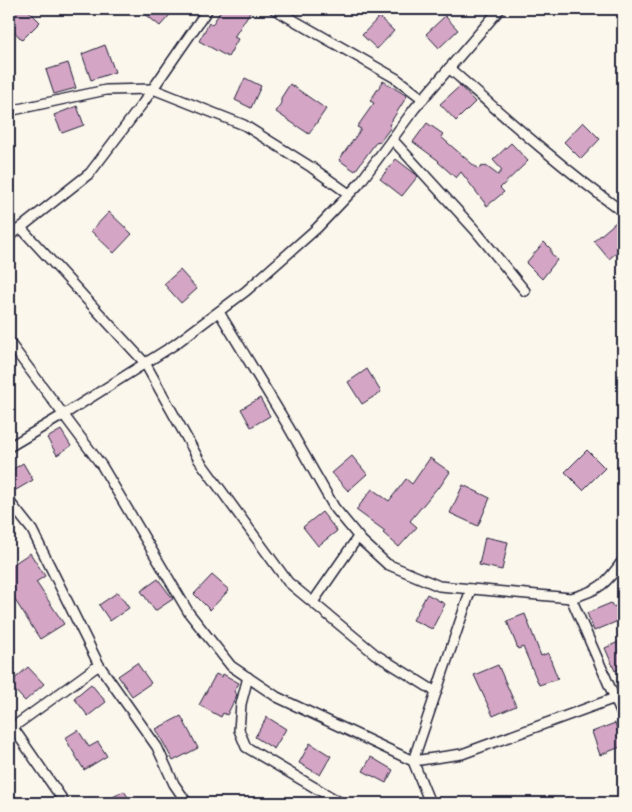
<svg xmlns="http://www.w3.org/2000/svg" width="632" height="812" viewBox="0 0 632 812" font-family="Pangolin,sans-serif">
<rect width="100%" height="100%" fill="#fbf7ec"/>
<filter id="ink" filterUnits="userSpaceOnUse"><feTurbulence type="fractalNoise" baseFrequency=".02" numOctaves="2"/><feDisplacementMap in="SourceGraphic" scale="10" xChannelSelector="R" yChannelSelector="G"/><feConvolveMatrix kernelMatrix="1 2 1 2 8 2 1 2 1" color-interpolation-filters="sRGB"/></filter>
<g filter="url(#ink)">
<g fill="#d4a5c5" stroke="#22223b">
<path d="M15 9H27L40 22 22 40 9 26V15Z"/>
<path d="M139 9H175L160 26Z"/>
<path d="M222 9H252L234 37 238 39 228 57 199 41 209 23 212 25Z"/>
<path d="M445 16 458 30 439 48 426 34Z"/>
<path d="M379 17 394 31 377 49 362 35Z"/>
<path d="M105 45 115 72 91 80 82 54Z"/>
<path d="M68 63 76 88 54 94 46 70Z"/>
<path d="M245 78 261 86 251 108 235 100Z"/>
<path d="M383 81 407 96 389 125 391 127 379 143 377 141 355 171 339 160 361 129 357 127 374 103 370 101Z"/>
<path d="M290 84 326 109 309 134 276 112 281 103V98Z"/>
<path d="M460 86 475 102 456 121 440 104Z"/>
<path d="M77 106 84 125 62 133 54 115Z"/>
<path d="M583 122 600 139 581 159 564 142Z"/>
<path d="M427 123 443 134 441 137 478 169 483 166 484 167 486 166 498 175 502 170 493 160 511 143 528 161 500 188 504 192 487 206 461 172 456 178 438 162 439 161 413 142Z"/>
<path d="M396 159 418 176 402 196 380 179Z"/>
<path d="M109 212 132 234 114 253 91 231Z"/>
<path d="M616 222 623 230V247L609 259 594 241Z"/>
<path d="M544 242 551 249V253L557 260 542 279 526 263Z"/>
<path d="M180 270 197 289 181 303 164 284Z"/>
<path d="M367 369 381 392 362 404 348 382Z"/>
<path d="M260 398 270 416 251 427 241 409Z"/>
<path d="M61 430 71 446 57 455 47 438Z"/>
<path d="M587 450 605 468 583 490 565 472Z"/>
<path d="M352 456 367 474 348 491 332 473Z"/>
<path d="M430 458 450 472 439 488 438 487 410 521 417 527 399 547 383 533 385 531 356 510 372 489 389 501 406 479 412 484Z"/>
<path d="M23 463 33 480 16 490 9 478V472Z"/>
<path d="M463 485 490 498 478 526 450 513Z"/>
<path d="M322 512 337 531 318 546 303 527Z"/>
<path d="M485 537 508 542 502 570 479 565Z"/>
<path d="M30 553 45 576 36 582 64 624 40 639 13 597 9 600V567Z"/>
<path d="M212 575 229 590 210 610 194 594Z"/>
<path d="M158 579 173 599 155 611 141 591Z"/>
<path d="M118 592 129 608 110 621 99 605Z"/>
<path d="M427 594 445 604 432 629 413 620Z"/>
<path d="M611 603 613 607 623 603V619L594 631 587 613Z"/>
<path d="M525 614 541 656 548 653 558 679 539 685 523 647 518 649 507 621Z"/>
<path d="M623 640V667L615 671 605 648Z"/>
<path d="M137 663 151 683 132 696 118 676Z"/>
<path d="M498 665 516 706 493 716 474 675Z"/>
<path d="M28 667 44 684 25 701 9 684Z"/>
<path d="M216 674 222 677 223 674 239 683 234 692 237 694 236 697 227 715 223 713 221 717 199 705Z"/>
<path d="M91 684 106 702 88 716 74 698Z"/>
<path d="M181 716 198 748 173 761 156 729Z"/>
<path d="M267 717 286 729 274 749 255 737Z"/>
<path d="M615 723 623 746 600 755 592 732Z"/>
<path d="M78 730 89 747 98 742 107 756 84 770 65 738Z"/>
<path d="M310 743 331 756 320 775 299 763Z"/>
<path d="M371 757 393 770 386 783 363 771Z"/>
<path d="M124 791 132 803H102Z"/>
</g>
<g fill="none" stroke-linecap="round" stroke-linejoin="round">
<g stroke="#22223b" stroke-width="12">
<g id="street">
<path d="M274 9 397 79 423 99"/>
<path d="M449 68C506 118 562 168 623 212"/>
<path d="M9 111 106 90 153 89 244 125 311 167 349 194"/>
<path d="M392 139 475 230 525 291"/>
<path d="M21 228 145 363 199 460 288 582 375 654 436 692"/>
<path d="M9 237 90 173 143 103 208 9"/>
<path d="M219 312 288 426 334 507 362 541 387 564 439 586 571 598C600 590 606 584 623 560"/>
<path d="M9 342 102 466 189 613 231 666 277 697 413 761 462 754 615 698"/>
<path d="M9 447 63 415 174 345 246 291 317 228 359 184 415 108 500 9"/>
<path d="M9 501 32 530 99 665 157 747 174 784 187 803"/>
<path d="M571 598 623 717"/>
<path d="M313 602 358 537"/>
<path d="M248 677 241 704 239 730 246 747 341 803"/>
<path d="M9 722 65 803"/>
<path d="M9 730 99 665"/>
<path d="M430 803 413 761 471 589"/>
</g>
</g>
<use href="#street" stroke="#fbf7ec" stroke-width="9"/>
</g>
</g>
<rect width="632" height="812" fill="none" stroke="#fbf7ec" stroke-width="30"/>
<rect x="15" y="15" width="602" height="782" fill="none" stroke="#22223b" stroke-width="2" filter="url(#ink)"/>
</svg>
